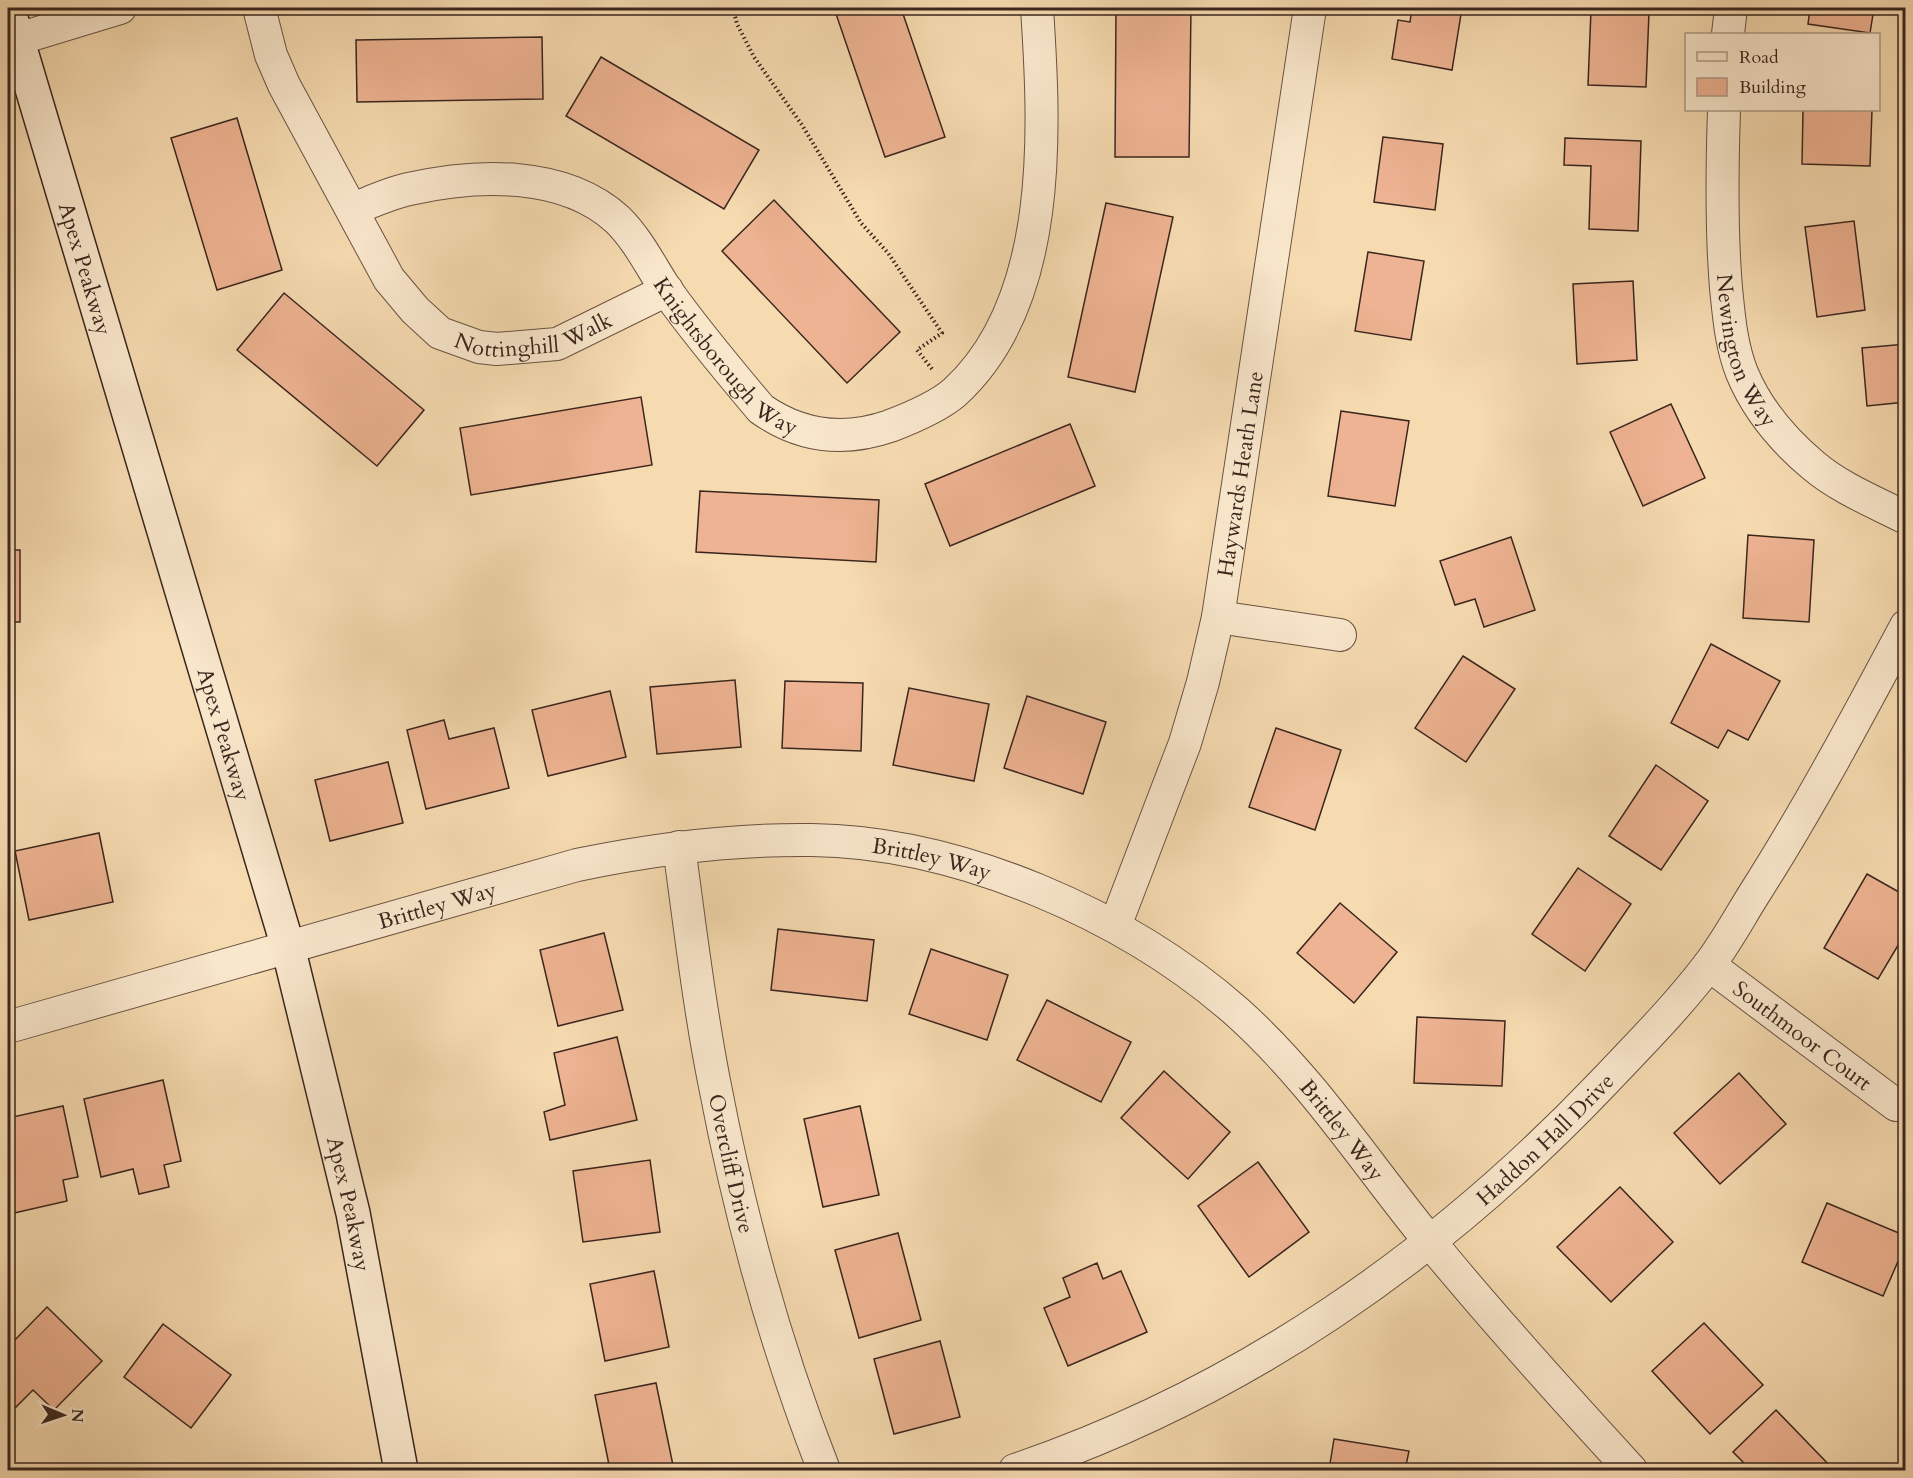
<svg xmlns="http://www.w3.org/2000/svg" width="1913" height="1478" viewBox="0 0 1913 1478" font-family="Cardo,serif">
<rect width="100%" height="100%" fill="#f6dab0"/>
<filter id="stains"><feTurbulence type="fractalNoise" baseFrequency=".00333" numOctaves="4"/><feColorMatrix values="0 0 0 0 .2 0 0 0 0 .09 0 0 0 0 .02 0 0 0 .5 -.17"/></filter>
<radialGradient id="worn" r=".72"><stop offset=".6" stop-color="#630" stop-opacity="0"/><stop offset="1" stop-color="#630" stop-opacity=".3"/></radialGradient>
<g fill="#eeb392" stroke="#3a261e" stroke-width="1.5">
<path d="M834 8H901L945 137 885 157Z"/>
<path d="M1116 8H1191L1189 157H1115Z"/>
<path d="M1412 8H1462L1452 70 1392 59 1398 20 1410 22Z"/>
<path d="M1810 8H1874L1870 33 1808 24Z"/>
<path d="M1591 10 1649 12 1646 87 1588 85Z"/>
<path d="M542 37 543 99 357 102 356 40Z"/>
<path d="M601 57 759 150 724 209 566 116Z"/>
<path d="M1803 110H1872L1870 166 1802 164Z"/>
<path d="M237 118 282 270 217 290 171 138Z"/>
<path d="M1383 137 1443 144 1435 210 1374 202Z"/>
<path d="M1565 138 1641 141 1638 231 1589 229 1591 166 1564 165Z"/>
<path d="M774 200 900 332 847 383 722 251Z"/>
<path d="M1106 203 1173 217 1135 392 1068 377Z"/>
<path d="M1854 221 1865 310 1817 317 1805 227Z"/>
<path d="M1368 252 1424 261 1411 340 1355 331Z"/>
<path d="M1633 281 1637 360 1577 364 1573 284Z"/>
<path d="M284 293 424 410 377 466 237 350Z"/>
<path d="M1906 344V402L1867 406 1862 348Z"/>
<path d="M641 397 652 465 471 495 460 428Z"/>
<path d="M1671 404 1705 478 1643 506 1610 432Z"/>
<path d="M1341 411 1409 421 1395 506 1328 496Z"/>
<path d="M1070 424 1095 486 950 546 925 484Z"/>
<path d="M700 491 879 500 876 562 696 552Z"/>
<path d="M1748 535 1814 540 1809 622 1743 618Z"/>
<path d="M1511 537 1535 610 1484 627 1475 599 1455 605 1440 561Z"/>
<rect x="8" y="550" width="12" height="72"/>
<path d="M1711 644 1780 681 1748 740 1728 730 1718 748 1671 723Z"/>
<path d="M1463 656 1515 689 1466 762 1415 728Z"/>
<path d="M735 680 741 747 657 754 650 687Z"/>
<path d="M785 681 863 683 861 751 782 748Z"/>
<path d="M909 688 989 704 974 781 893 765Z"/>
<path d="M610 691 626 757 548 776 532 710Z"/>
<path d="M1027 696 1106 722 1083 794 1004 768Z"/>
<path d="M444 720 449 739 494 728 509 788 426 809 407 730Z"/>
<path d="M1276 728 1341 750 1315 830 1249 807Z"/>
<path d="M388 762 403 823 330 841 315 780Z"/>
<path d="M1656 765 1708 801 1661 870 1609 836Z"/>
<path d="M99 833 113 902 29 920 15 851Z"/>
<path d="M1578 868 1631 904 1585 971 1532 934Z"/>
<path d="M1867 874 1906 896V932L1878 979 1824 948Z"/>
<path d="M1340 903 1397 952 1354 1003 1297 953Z"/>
<path d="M778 929 874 940 867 1001 771 990Z"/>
<path d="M604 933 623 1010 558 1026 540 950Z"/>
<path d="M931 949 1008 975 987 1040 909 1014Z"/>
<path d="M1047 1000 1131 1042 1101 1102 1017 1060Z"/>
<path d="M1417 1017 1505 1021 1502 1086 1414 1083Z"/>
<path d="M617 1037 637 1120 550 1140 544 1112 565 1105 554 1053Z"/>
<path d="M1164 1071 1230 1132 1188 1179 1121 1118Z"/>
<path d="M1739 1073 1786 1124 1720 1184 1674 1133Z"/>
<path d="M163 1080 181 1161 164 1165 169 1187 139 1194 133 1169 101 1177 84 1099Z"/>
<path d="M63 1106 78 1177 63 1180 67 1201 14 1213 8 1189V1118Z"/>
<path d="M860 1106 879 1195 823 1207 804 1119Z"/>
<path d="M650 1160 660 1232 583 1242 573 1171Z"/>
<path d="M1258 1162 1309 1232 1249 1277 1198 1206Z"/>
<path d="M1620 1187 1673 1242 1611 1302 1557 1247Z"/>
<path d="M1827 1203 1906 1236V1243L1883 1296 1802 1262Z"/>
<path d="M898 1233 921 1320 859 1338 835 1250Z"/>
<path d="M1097 1263 1103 1279 1121 1271 1147 1332 1068 1366 1044 1308 1070 1297 1063 1278Z"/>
<path d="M654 1271 669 1347 605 1361 590 1284Z"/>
<path d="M47 1307 102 1361 54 1410 33 1390 11 1412 8 1408V1347Z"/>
<path d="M1704 1323 1763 1385 1710 1434 1652 1371Z"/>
<path d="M163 1324 231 1375 191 1428 124 1377Z"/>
<path d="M940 1341 960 1417 894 1434 874 1359Z"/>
<path d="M656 1383 674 1470H610L595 1395Z"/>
<path d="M1776 1410 1834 1470H1751L1733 1452Z"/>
<path d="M1334 1439 1409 1451 1405 1470H1329Z"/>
</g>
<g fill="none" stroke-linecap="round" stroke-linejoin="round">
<g stroke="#695342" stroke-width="34">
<g id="street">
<path id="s1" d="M259 8 271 55 284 85 389 279 415 310 440 333 479 347 497 349 557 344 667 290"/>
<path d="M1728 34 1731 8"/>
<path d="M8 42 120 8"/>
<path id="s2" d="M1724 110C1722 169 1721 228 1726 288 1729 317 1731 345 1742 373 1757 409 1784 441 1814 466 1840 488 1875 502 1906 518"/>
<path id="s3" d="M353 209C371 202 390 193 409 189 476 174 564 170 618 220 639 241 651 267 667 291 696 332 729 371 761 409 801 437 844 442 890 426 911 418 938 407 955 392 1054 301 1045 130 1037 8"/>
<path d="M1218 617 1340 635"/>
<path id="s4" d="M679 847C690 926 699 1007 715 1086 740 1217 775 1345 824 1470"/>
<path id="s5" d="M1115 926 1185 743 1203 682 1218 617 1310 8"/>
<path id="s6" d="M1709 965 1896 1105"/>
<path id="s7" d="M8 1027 577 865C654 849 733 839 812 840 959 842 1127 915 1237 1012 1313 1080 1367 1165 1431 1243 1495 1321 1563 1396 1631 1470"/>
<path id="s8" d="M1015 1470C1242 1393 1438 1256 1602 1084 1638 1046 1676 1008 1708 966 1726 943 1740 916 1756 891 1810 806 1858 716 1906 626"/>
</g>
</g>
<g stroke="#3a261e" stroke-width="36">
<g id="secondary">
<path id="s9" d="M8 8 288 947 353 1213 401 1470"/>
</g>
</g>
<path stroke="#3a261e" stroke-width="4" stroke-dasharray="1.5 3" stroke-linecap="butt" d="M733 8 737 24 754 57 802 125 861 223 888 253 942 333 917 350 932 369"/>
<use href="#street" stroke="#f9e7cc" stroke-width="32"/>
<use href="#secondary" stroke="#f9e7cc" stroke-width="33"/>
</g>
<g text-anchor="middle" stroke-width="5" stroke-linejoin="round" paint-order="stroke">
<g font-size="22" fill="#3a261e" stroke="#f9e7cc">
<text dy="8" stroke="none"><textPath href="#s9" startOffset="272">Apex Peakway</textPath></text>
<text dy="8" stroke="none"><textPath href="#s1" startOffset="474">Nottinghill Walk</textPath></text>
<text dy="8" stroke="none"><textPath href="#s2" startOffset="244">Newington Way</textPath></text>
<text dy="8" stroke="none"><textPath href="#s3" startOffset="454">Knightsborough Way</textPath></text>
<text dy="8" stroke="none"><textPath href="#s5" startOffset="471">Haywards Heath Lane</textPath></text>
<text dy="8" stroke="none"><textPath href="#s9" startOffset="758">Apex Peakway</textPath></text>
<text dy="8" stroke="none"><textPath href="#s7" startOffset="950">Brittley Way</textPath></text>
<text dy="8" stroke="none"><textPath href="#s7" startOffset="446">Brittley Way</textPath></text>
<text dy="8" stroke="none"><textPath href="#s6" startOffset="117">Southmoor Court</textPath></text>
<text dy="8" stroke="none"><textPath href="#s7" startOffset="1454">Brittley Way</textPath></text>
<text dy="8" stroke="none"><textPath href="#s8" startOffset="630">Haddon Hall Drive</textPath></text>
<text dy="8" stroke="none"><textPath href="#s4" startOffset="321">Overcliff Drive</textPath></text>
<text dy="8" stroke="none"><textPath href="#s9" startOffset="1244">Apex Peakway</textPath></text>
</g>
</g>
<rect width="1913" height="1478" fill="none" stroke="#f6dab0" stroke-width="30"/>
<rect x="9" y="9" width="1895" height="1460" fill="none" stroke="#3a261e" stroke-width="3"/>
<rect x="15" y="15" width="1883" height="1448" fill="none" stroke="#3a261e" stroke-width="1.5"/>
<rect x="1685" y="33" width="195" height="78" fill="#f9e7cc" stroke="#ad9a86" stroke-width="1.5"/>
<rect x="1697" y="52" width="30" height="9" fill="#f9e7cc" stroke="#ad9a86" stroke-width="1.5"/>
<text x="1739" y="63" font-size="18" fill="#3a261e">Road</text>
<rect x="1697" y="78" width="30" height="18" fill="#eeb392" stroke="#ad9a86" stroke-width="1.5"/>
<text x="1739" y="93" font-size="18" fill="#3a261e">Building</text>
<g transform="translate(63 1415) rotate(92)" stroke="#f9e7cc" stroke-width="4.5" paint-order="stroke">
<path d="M0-4.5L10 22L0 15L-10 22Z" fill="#3a261e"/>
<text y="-9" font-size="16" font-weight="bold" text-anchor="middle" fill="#3a261e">N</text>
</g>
<rect width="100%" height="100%" filter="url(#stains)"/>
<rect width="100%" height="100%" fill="url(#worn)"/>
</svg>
